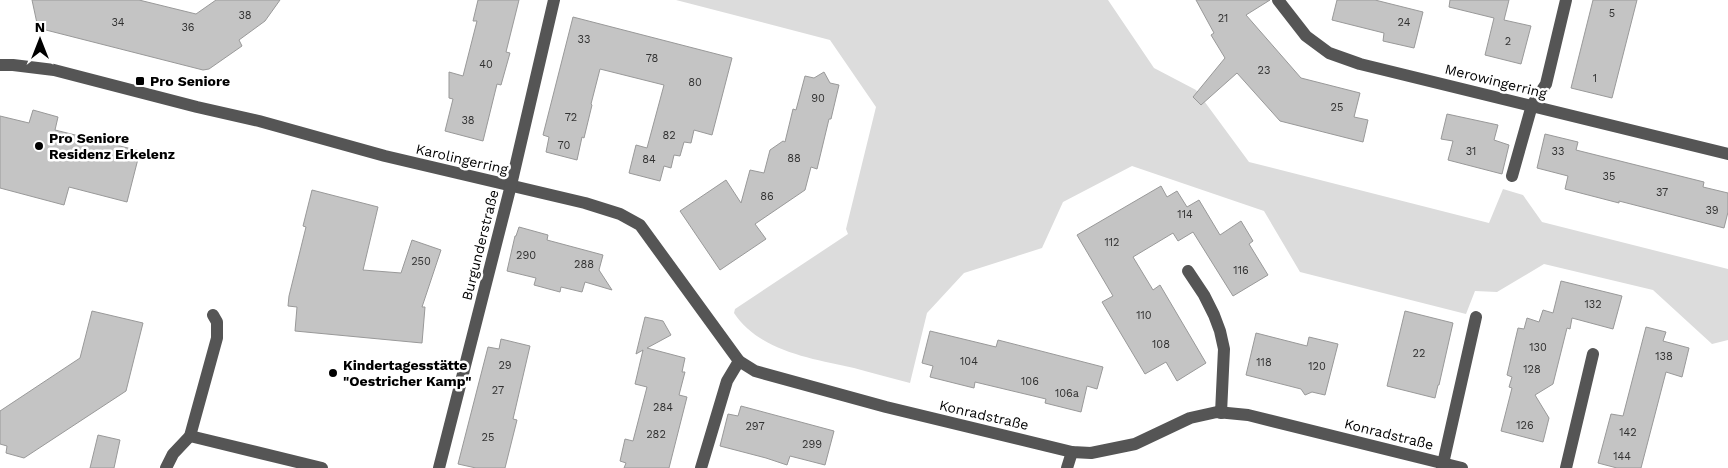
<svg xmlns="http://www.w3.org/2000/svg" width="1728" height="468" viewBox="0 0 1728 468" font-family="'Work Sans',sans-serif">
<rect width="100%" height="100%" fill="#fff"/>
<path fill="#dcdcdc" d="M676 0H1108L1154 68 1196 90 1249 162 1489 223 1503 189 1523 195 1542 222 1728 269V340L1712 344 1653 290 1544 264 1497 292 1475 291 1466 314 1300 272 1264 211 1132 166 1063 202 1042 248 964 273 927 313 910 383C891 378 872 373 854 368 812 359 759 351 734 313L735 309 848 234 846 229 876 107 830 40Z"/>
<g fill="#c4c4c4" stroke="#999">
<path d="M32 0H139L196 14 216 0H280L265 21 239 40 242 46 209 69 203 70 38 28Z"/>
<path d="M478 0H519L506 52 510 53 501 85 497 84 483 141 445 131 453 99 449 98V72L463 76 477 21H473Z"/>
<path d="M1196 0H1270L1246 15 1301 78 1360 93 1354 117 1368 120 1363 142 1280 121 1237 73 1201 105 1193 97 1225 58 1211 35 1214 33Z"/>
<path d="M1337 0H1375L1423 12 1414 48 1383 41 1384 33 1332 20Z"/>
<path d="M1450 0H1509L1504 20 1531 26 1521 64 1485 55 1494 18 1449 7Z"/>
<path d="M1593 0H1637L1612 98 1571 88Z"/>
<path d="M573 17 732 58 712 135 694 130 691 143 684 142 680 156 674 155 671 168 664 166 660 181 629 173 636 145 647 148 664 85 600 69 591 104 592 105 584 138 582 137 577 160 546 152 549 137 543 135Z"/>
<path d="M824 72 830 83 839 85 831 119H829L817 169 811 167 805 190 755 224 766 239 720 270 680 211 726 180 741 203 750 170 764 173 770 150 783 141 785 142 793 109 796 110 805 76 814 78Z"/>
<path d="M33 110 58 117 55 130 140 151 127 202 69 187 64 205 0 188V116L29 123Z"/>
<path d="M1447 114 1498 125 1494 140 1509 145 1502 174 1448 160 1453 141 1441 139Z"/>
<path d="M1545 134 1578 142 1576 150 1704 182 1703 187 1728 193V212L1724 228 1619 201V203L1565 189 1568 176 1537 168Z"/>
<path d="M1161 186 1167 197 1177 191 1187 207 1199 200 1220 235 1241 221 1253 241 1249 244 1268 275 1233 296 1193 232 1178 241 1173 233 1133 257 1153 290 1160 285 1206 363 1177 381 1166 362 1145 374 1102 302 1113 296 1077 235Z"/>
<path d="M312 190 378 207 363 270 401 273 412 240 441 250 422 307H425L422 343 295 331 297 307 288 306 289 296 306 227 303 226Z"/>
<path d="M519 227 548 235 547 240 603 255 599 270 612 290 585 282 582 292 561 287 560 292 534 285 536 278 507 271 515 236H516Z"/>
<path d="M1561 281 1622 296 1613 329 1572 318 1570 329 1567 328 1553 384 1535 395 1549 418 1543 442 1501 431 1512 388 1509 387 1512 377 1507 375 1518 328 1524 329 1527 318 1539 322 1543 310 1553 313Z"/>
<path d="M92 311 143 323 126 391 24 458 6 453 7 446 0 444V411L80 358Z"/>
<path d="M1405 311 1453 323 1439 385H1438L1435 398 1387 386Z"/>
<path d="M645 317 663 321 671 335 647 348 685 358 682 372H685L679 395 687 397 669 468H624L626 463 620 461 625 439 633 441 647 387 635 384 643 350 636 354Z"/>
<path d="M1646 327 1666 332 1663 341 1689 348 1682 377 1666 372 1641 468H1617L1598 463 1611 414 1623 416Z"/>
<path d="M930 331 996 347 998 340 1103 367 1097 389 1087 386 1081 412 1045 403 1046 399 975 382 974 388 930 377 933 366 922 363Z"/>
<path d="M1256 333 1307 346 1309 337 1338 344 1325 395 1312 392 1305 395 1301 389 1246 375Z"/>
<path d="M501 339 530 346 513 419 517 420 505 468H476L458 464 488 347 499 349Z"/>
<path d="M741 406 834 431 825 465 790 456 787 465 766 458 720 446 728 414 738 416Z"/>
<path d="M98 435 120 440 114 468H90Z"/>
</g>
<g fill="none" stroke-linecap="round" stroke-linejoin="round">
<g stroke="#555" stroke-width="12">
<path d="M1278 0 1306 36 1329 53 1360 64 1728 154"/>
<path d="M0 65H13L54 70 197 107 259 121 385 156 585 203 620 214 640 225 739 361 755 371 886 407 1072 452 1091 453 1135 444 1190 418 1217 412 1248 415 1462 468"/>
<path d="M1512 176 1532 105 1546 84 1566 0"/>
<path d="M1188 271 1204 295 1214 315 1220 331 1224 349 1221 413"/>
<path d="M190 436 322 468"/>
<path d="M166 468 173 454 190 436 217 338V322L213 315"/>
<path d="M439 468 511 185 554 0"/>
<path d="M701 468 727 381 739 361"/>
<path d="M1067 468 1072 452"/>
<path d="M1442 468 1476 317"/>
<path d="M1566 468 1593 354"/>
</g>
</g>
<g fill="#000" stroke="#fff" stroke-width="2">
<rect x="135" y="76" width="10" height="10" rx="2.5"/>
<circle cx="39" cy="146" r="5"/>
<circle cx="333" cy="373" r="5"/>
</g>
<g text-anchor="middle" stroke-width="5" stroke-linejoin="round" paint-order="stroke">
<g font-size="11" fill="#313131">
<text x="1612" y="17">5</text>
<text x="245" y="19">38</text>
<text x="1223" y="22">21</text>
<text x="118" y="26">34</text>
<text x="1404" y="26">24</text>
<text x="188" y="31">36</text>
<text x="584" y="43">33</text>
<text x="1508" y="45">2</text>
<text x="652" y="62">78</text>
<text x="486" y="68">40</text>
<text x="1264" y="74">23</text>
<text x="1595" y="82">1</text>
<text x="695" y="86">80</text>
<text x="818" y="102">90</text>
<text x="1337" y="111">25</text>
<text x="571" y="121">72</text>
<text x="468" y="124">38</text>
<text x="669" y="139">82</text>
<text x="564" y="149">70</text>
<text x="1471" y="155">31</text>
<text x="1558" y="155">33</text>
<text x="794" y="162">88</text>
<text x="649" y="163">84</text>
<text x="1609" y="180">35</text>
<text x="1662" y="196">37</text>
<text x="767" y="200">86</text>
<text x="1712" y="214">39</text>
<text x="1185" y="218">114</text>
<text x="1112" y="246">112</text>
<text x="526" y="259">290</text>
<text x="421" y="265">250</text>
<text x="584" y="268">288</text>
<text x="1241" y="274">116</text>
<text x="1593" y="308">132</text>
<text x="1144" y="319">110</text>
<text x="1161" y="348">108</text>
<text x="1538" y="351">130</text>
<text x="1419" y="357">22</text>
<text x="1664" y="360">138</text>
<text x="969" y="365">104</text>
<text x="1264" y="366">118</text>
<text x="505" y="369">29</text>
<text x="1317" y="370">120</text>
<text x="1532" y="373">128</text>
<text x="1030" y="385">106</text>
<text x="498" y="394">27</text>
<text x="1067" y="397">106a</text>
<text x="663" y="411">284</text>
<text x="1525" y="429">126</text>
<text x="755" y="430">297</text>
<text x="1628" y="436">142</text>
<text x="656" y="438">282</text>
<text x="488" y="441">25</text>
<text x="812" y="448">299</text>
<text x="1622" y="460">144</text>
</g>
<g font-size="14" font-weight="bold" fill="#000" stroke="#fff" text-anchor="start">
<text x="150" y="86">Pro Seniore</text>
<text x="49" y="143">Pro Seniore<tspan x="49" dy="16">Residenz Erkelenz</tspan></text>
<text x="343" y="370">Kindertagesstätte<tspan x="343" dy="16">"Oestricher Kamp"</tspan></text>
</g>
<g font-size="14" fill="#000" stroke="#fff">
<text transform="translate(1496 81) rotate(14)" y="5">Merowingerring</text>
<text transform="translate(462 159) rotate(13)" y="5">Karolingerring</text>
<text transform="translate(480 245) rotate(-76)" y="5">Burgunderstraße</text>
<text transform="translate(984 415) rotate(13)" y="5">Konradstraße</text>
<text transform="translate(1389 434) rotate(14)" y="5">Konradstraße</text>
</g>
</g>
<g transform="translate(40 40)" stroke="#ffffff" stroke-width="4" paint-order="stroke">
<path d="M0-4L9 19L0 12L-9 19Z" fill="#000000"/>
<text y="-8" font-size="14" font-weight="bold" text-anchor="middle" fill="#000000">N</text>
</g>
</svg>
